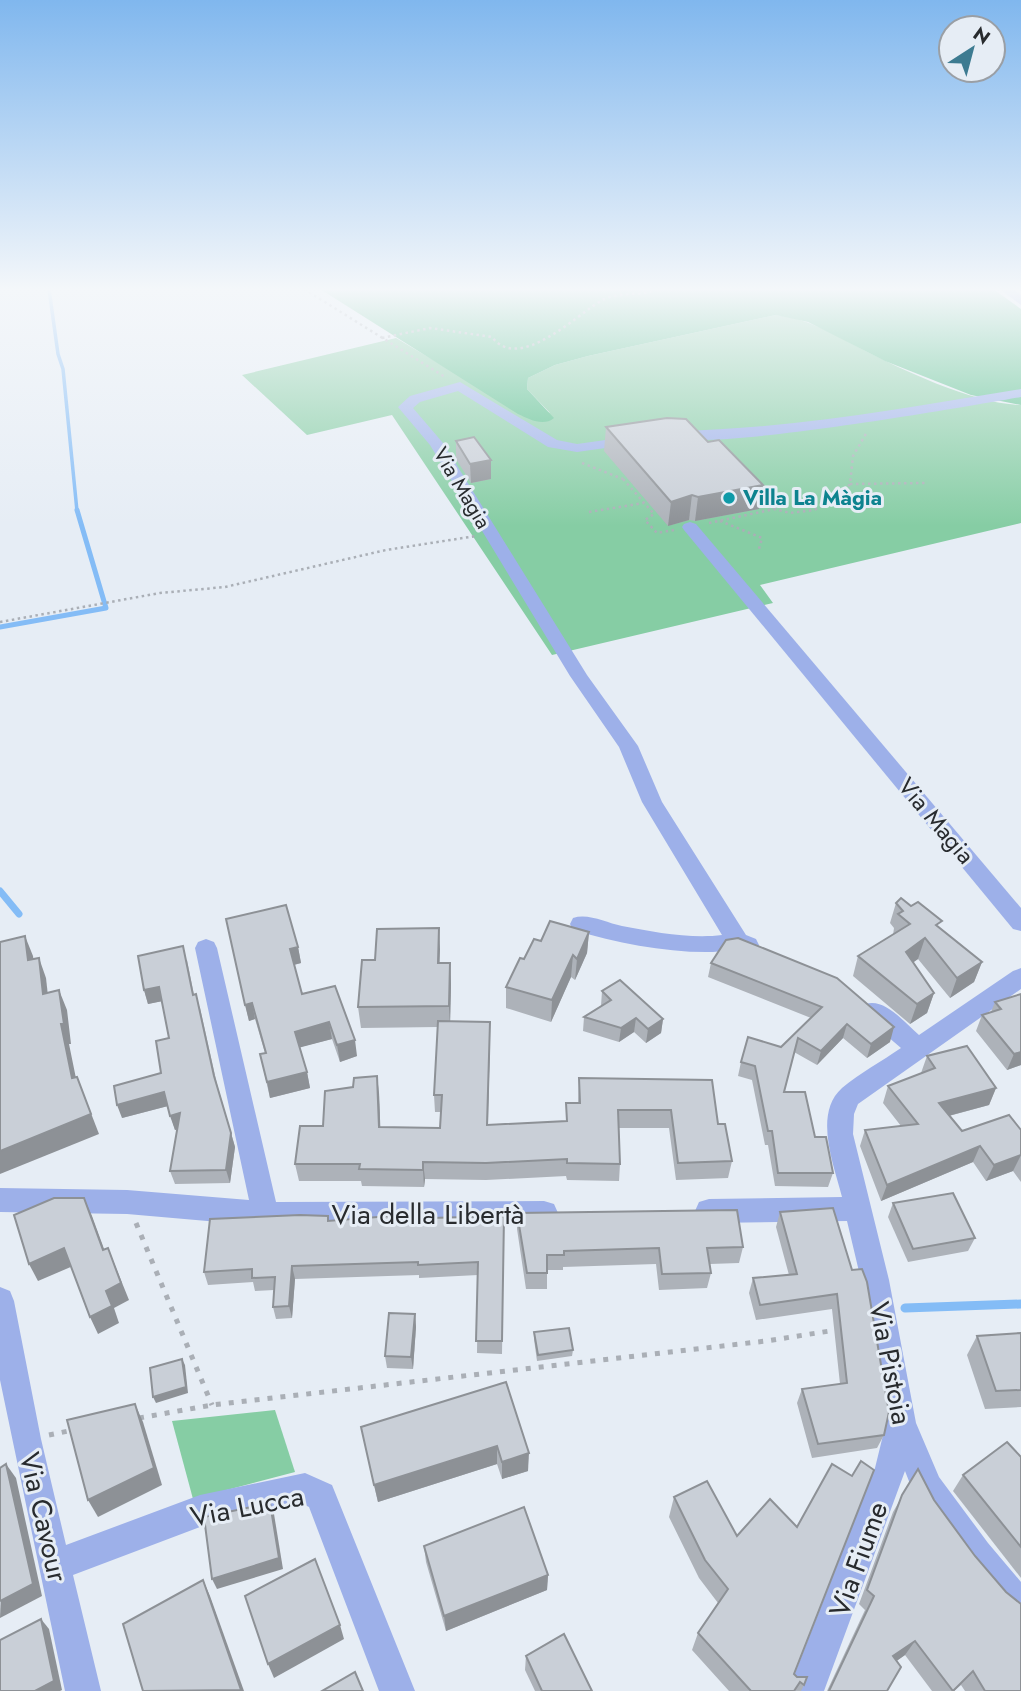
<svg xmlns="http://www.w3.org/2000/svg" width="1021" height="1691" viewBox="0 0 1021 1691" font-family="Jost,sans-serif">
<rect width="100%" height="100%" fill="#e6edf5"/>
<g fill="#86cda4">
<path d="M776 315C807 318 833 334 860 348 902 370 974 404 1021 405V523L760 585 773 603 552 655 392 415 307 435 242 375 396 338 445 367 550 413 527 389 528 378 555 365 588 356Z"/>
<path d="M275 1410 295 1472 193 1499 172 1421Z"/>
</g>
<path fill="#54be88" d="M320 289H993L1021 309V405L971 395 885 361 808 322 776 315 588 356 555 365 528 378 527 389 554 418C543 427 529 419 518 414Z"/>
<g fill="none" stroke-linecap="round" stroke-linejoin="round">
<path stroke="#84bcf6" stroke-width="3.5" d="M49 289 58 354 63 369 77 511"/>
<path stroke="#84bcf6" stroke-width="5" d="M0 627 106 608 77 510"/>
<path stroke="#84bcf6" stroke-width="7" d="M0 891 19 914"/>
<path stroke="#84bcf6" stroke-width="9" d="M905 1308 1021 1304"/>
<g stroke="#aaafb6" stroke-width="2.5" stroke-dasharray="2.5 3.5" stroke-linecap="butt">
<path d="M304 289 445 377"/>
<path d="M382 338 430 328 492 337C519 373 576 315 601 301 617 291 642 297 660 289"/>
<path d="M582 463 623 479"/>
<path d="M623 479 654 514 645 520 657 533 674 530"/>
<path d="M850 484 925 483"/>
<path d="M759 494 775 509"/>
<path d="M589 512 644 503"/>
<path d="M720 521 762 538 759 549"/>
<path d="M709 523 775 509 790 513 814 510 838 499 850 484 853 456 867 432"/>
<path d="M0 622 160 593 225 587 386 550 476 536"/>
</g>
<g stroke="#aaafb6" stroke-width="5" stroke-dasharray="5 8" stroke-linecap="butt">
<path d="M136 1223 212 1405"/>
<path d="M139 1418 212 1405 766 1341 836 1330"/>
<path d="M49 1435 73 1430"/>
</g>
<g fill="#9db0e9" fill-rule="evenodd">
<path d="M999 289H1013L1021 295V305Z"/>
<path d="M460 382 557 440 577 444 634 436 641 440 634 444 577 452 548 447 458 391 420 402 413 408 443 443 587 675 638 746 662 802 746 935 756 939 759 945 756 951C747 954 744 950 735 950 728 949 721 952 713 952 666 953 618 943 573 930L570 924 573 918C589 913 606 923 622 926 653 932 691 939 722 935L642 802 619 747 570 676 430 445 398 407 410 396Z"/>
<path d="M1021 389V397C975 405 689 456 666 435L673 431C791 429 905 408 1021 389Z"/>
<path d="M690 522 696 524 1021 908V931L1013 929 684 530 682 527 684 524Z"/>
<path d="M206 939 214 942 217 948 276 1202 544 1201 554 1204 558 1213 554 1222 544 1225 265 1226 127 1214 0 1212V1188L127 1190 249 1200 195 948 198 942Z"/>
<path d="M1021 968V989L858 1104 854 1114 853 1134 889 1280 916 1423 939 1477 988 1543 1021 1582V1625C992 1613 937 1531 918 1501 913 1492 909 1481 905 1471L824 1691H788L875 1468 886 1423 861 1280 847 1221 709 1223 699 1220 695 1211 699 1202 709 1199 842 1197C834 1165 813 1114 842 1088 860 1073 882 1061 901 1048L866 1018 862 1011 866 1004C885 998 905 1023 919 1035L1013 971Z"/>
<path d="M0 1287 10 1291 14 1301 41 1439 66 1545 200 1495 305 1473 332 1485 415 1691H379L309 1507 305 1505 200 1527 73 1575 101 1691H65L0 1380Z"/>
</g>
</g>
<g fill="#adb2b9">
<path d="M606 427 708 442 763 485 759 509 695 521 689 520 668 526 604 451Z"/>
<path d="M456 441 491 479 471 483 456 459Z"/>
<path d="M896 903 940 928 982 962 974 982 950 998 918 959 913 962 934 993 927 1013 910 1024 853 976 858 956 893 935 894 928 890 923Z"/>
<path d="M226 919 298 947 301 963 294 965 302 994 357 1056 340 1062 332 1039 300 1047 307 1072 310 1088 270 1098 260 1054 265 1053 255 1019 249 1021Z"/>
<path d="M439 928V963H450L451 984 450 1021 490 1039 488 1125 566 1121V1103H578L579 1078 718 1124 732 1161 728 1178 676 1180 669 1128H619L620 1164 619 1181 567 1180 566 1176 486 1180 425 1179 424 1187 362 1186 361 1181H299L295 1164 323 1126 379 1093 380 1127 440 1128 441 1112H435L434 1095 438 1027 361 1028 358 1007 375 960Z"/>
<path d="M589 932 587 953 575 980 571 977 551 1022 506 1008V987L524 959 541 941Z"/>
<path d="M726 940 890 1042 867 1058 843 1038 817 1065 794 1052 784 1092 815 1137 833 1173 828 1187 775 1186 768 1145H765L752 1080 738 1076 741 1062 781 1047 811 1018 708 977 711 963Z"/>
<path d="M187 960 194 995 200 1008 217 1084 235 1147 230 1183 175 1184 170 1171 178 1129 175 1130 168 1106 122 1118 161 1073 169 1038 162 1001 148 1004 144 990Z"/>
<path d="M602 991 663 1019 661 1033 646 1043 634 1032 619 1042 583 1031 584 1017 601 1006Z"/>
<path d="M1021 994V1065L1007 1070 976 1031 982 1015 991 1012 995 1002Z"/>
<path d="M927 1056 996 1088 989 1105 949 1116 962 1131 1021 1130V1182L1013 1171 986 1181 973 1162 881 1201 860 1146 865 1130 901 1126 883 1103 888 1086 921 1073Z"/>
<path d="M893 1203 975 1238 968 1251 908 1262 888 1217Z"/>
<path d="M833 1208 884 1435 877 1448 812 1458 797 1403 802 1389 840 1384 832 1309 756 1320 749 1293 753 1278 789 1275 776 1227 780 1212Z"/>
<path d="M517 1213 743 1247 739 1263 710 1264 711 1273 707 1288 659 1290 656 1264 563 1267V1270H547V1289H526L517 1229Z"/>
<path d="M504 1216 502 1354 477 1353 478 1275 419 1278V1275L295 1279 292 1318 276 1319 273 1307 274 1290 255 1291 253 1282 208 1285 204 1272 329 1220Z"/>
<path d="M415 1314 416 1327 413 1369 387 1368 385 1356Z"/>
<path d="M534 1332 573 1350 572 1356 537 1361 534 1339Z"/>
<path d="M1021 1333V1407L985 1409 967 1355 977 1336Z"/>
<path d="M506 1382 528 1471 502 1479 497 1464 378 1502 361 1427Z"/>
<path d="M1021 1457V1578L953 1491 963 1475Z"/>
<path d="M918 1469 1021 1691H965L961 1685 954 1691H932L905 1655 896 1661 887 1691H827L865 1610 859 1604 893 1512Z"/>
<path d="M674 1497 794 1674 804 1685 801 1691H729L692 1650 698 1633 718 1603 699 1578 669 1517Z"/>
<path d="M424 1546 548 1575 547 1590 446 1631 426 1562Z"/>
<path d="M526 1656 592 1691H535L525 1670Z"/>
</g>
<g fill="#8d9196">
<path d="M491 460V479L471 483 470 464Z"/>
<path d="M763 485 759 509 695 521 698 497Z"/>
<path d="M692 495 689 520 668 526 671 502Z"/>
<path d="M439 928 440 949 439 984 438 963Z"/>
<path d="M589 932 587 953 575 980 577 959Z"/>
<path d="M25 936 33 956 36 980 28 960Z"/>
<path d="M925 938 918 959 900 972 906 952Z"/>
<path d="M298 947 301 963 293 965 290 949Z"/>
<path d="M573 955 571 977 551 1022 552 1000Z"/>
<path d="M39 958 46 978 50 1014 43 994Z"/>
<path d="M982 962 974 982 950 998 957 978Z"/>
<path d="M450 963 451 984 450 1027 449 1006Z"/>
<path d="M159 987 163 1001 148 1004 144 990Z"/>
<path d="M59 990 67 1010 71 1044H69L80 1098 72 1078 61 1024Z"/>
<path d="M934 993 927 1013 910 1024 917 1004Z"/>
<path d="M252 1003 255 1019 249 1021 245 1005Z"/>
<path d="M636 1018 634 1032 619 1042 621 1028Z"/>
<path d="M663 1019 661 1033 646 1043 648 1029Z"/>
<path d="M329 1022 332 1039 298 1048 295 1032Z"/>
<path d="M490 1022V1039L487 1142V1125Z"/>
<path d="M847 1024 843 1038 817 1065 821 1051Z"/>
<path d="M894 1027 890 1042 867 1058 871 1044Z"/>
<path d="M355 1040 357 1056 340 1062 337 1045Z"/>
<path d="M1021 1052V1065L1007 1070 1014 1054Z"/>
<path d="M307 1072 310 1088 270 1098 267 1082Z"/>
<path d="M377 1076 379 1093 381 1144 379 1127Z"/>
<path d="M77 1077 99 1134 0 1174V1151Z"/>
<path d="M996 1088 989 1105 933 1120 939 1103Z"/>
<path d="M164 1092 168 1106 122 1118 117 1105Z"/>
<path d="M180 1113 185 1127 175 1130 170 1116Z"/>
<path d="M231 1133 235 1147 230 1183 226 1170Z"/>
<path d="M980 1146 973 1162 881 1201 887 1185Z"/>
<path d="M1021 1155 1013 1171 986 1181 994 1165Z"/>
<path d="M423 1162 425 1179 424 1187 423 1170Z"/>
<path d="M84 1198 92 1216 111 1268 103 1250Z"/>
<path d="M64 1248 73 1266 38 1281 29 1264Z"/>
<path d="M108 1248 129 1300 114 1308 119 1323 98 1334 90 1317 106 1291Z"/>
<path d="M292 1266 295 1279 292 1318 289 1306Z"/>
<path d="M415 1314 416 1327 413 1369 411 1357Z"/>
<path d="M182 1359 185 1365 188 1393 156 1403 153 1397Z"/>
<path d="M135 1404 143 1422 162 1485 98 1517 88 1500Z"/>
<path d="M497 1446V1464L378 1502 374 1485Z"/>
<path d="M529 1453 528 1471 502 1479V1462Z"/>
<path d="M6 1464 16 1478 42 1596 0 1618Z"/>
<path d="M270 1503 274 1514 283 1569 217 1589 212 1579Z"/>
<path d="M548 1575 547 1590 446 1631 444 1616Z"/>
<path d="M203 1580 210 1596 244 1691H240Z"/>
<path d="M41 1619 49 1629 62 1690 60 1691H35Z"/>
<path d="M340 1625 344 1639 274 1678 268 1664Z"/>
<path d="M915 1641 905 1655 884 1670 893 1656Z"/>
</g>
<g fill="#c9cfd7" stroke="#8d9196" stroke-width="2">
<path d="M667 418 686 419 708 442 719 440 763 485 698 497 692 495 671 502 606 427Z"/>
<path d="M474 437 491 460 470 464 456 441Z"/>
<path d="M901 898 911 906 918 902 942 921 936 925 982 962 957 978 925 938 906 952 934 993 917 1004 858 956 910 924 898 914 903 911 896 903Z"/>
<path d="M286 905 298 947 290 949 302 994 335 986 355 1040 337 1045 329 1022 295 1032 307 1072 267 1082 260 1054 266 1053 252 1003 245 1005 226 919Z"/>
<path d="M550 921 589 932 577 959 573 955 552 1000 506 987 520 958 524 959 534 939 541 941Z"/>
<path d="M439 928 438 963H450L449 1006 358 1007 362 960H375L377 929Z"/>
<path d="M25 936 28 960 39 958 43 994 59 990 64 1024H61L72 1078 77 1077 91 1114 0 1151V942Z"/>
<path d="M738 938 837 978 894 1027 871 1044 847 1024 821 1051 798 1038 784 1092H805L815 1137H826L833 1173H778L772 1131H768L755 1066 741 1062 748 1037 781 1047 822 1007 711 963 726 940Z"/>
<path d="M183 946 193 995 196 994 214 1076 231 1133 226 1170 170 1171 180 1113 170 1116 164 1092 117 1105 114 1086 161 1073 156 1041 169 1038 159 987 144 990 138 956Z"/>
<path d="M620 980 663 1019 648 1029 636 1018 621 1028 584 1017 611 1000 602 991Z"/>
<path d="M1021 994V1052L1014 1054 982 1015 1001 1009 995 1002Z"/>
<path d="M438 1021 490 1022 487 1125 567 1121 566 1103H580L579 1078 712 1080 718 1124H725L732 1161 678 1163 671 1110H618L620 1164 567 1163V1159L486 1163 423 1162V1170L359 1169 360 1164H295L300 1126H323L325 1091 353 1087 354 1078 377 1076 379 1127 440 1128 442 1095H434Z"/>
<path d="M967 1046 996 1088 939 1103 962 1131 1009 1115 1021 1130V1155L994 1165 980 1146 887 1185 865 1130 918 1124 888 1086 935 1068 927 1056Z"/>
<path d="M953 1193 975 1238 913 1249 893 1203Z"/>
<path d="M54 1198H84L103 1250 108 1248 121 1283 106 1291 112 1306 90 1317 64 1248 29 1264 14 1215Z"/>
<path d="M833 1208 852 1270 862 1269 867 1282 889 1412 884 1435 818 1444 802 1389 847 1383 837 1294 760 1305 753 1278 797 1274 780 1212Z"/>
<path d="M737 1210 743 1247 707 1248 711 1273 662 1274 659 1248 564 1251V1255H547V1273H527L517 1213Z"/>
<path d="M300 1215 328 1216V1221L390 1216 392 1219 504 1216 502 1341H476L478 1262 418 1265V1262L292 1266 289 1306 273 1307 275 1277 252 1278V1269L204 1272 210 1219Z"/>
<path d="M389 1313 415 1314 411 1357 385 1356Z"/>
<path d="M569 1328 573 1350 538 1355 534 1332Z"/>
<path d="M1021 1333V1390L996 1391 977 1336Z"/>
<path d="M182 1359 186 1387 153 1397 150 1368Z"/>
<path d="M506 1382 529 1453 502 1462 497 1446 374 1485 361 1427Z"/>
<path d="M135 1404 154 1468 88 1500 67 1420Z"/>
<path d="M1007 1442 1021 1457V1547L963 1475Z"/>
<path d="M861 1461 874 1470 794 1674 797 1677H807L804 1685 800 1682 794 1691H751L698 1633 728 1589 705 1560 674 1497 707 1481 737 1536 770 1499 797 1527 832 1464 852 1476Z"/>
<path d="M6 1464 33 1584 0 1601V1468Z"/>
<path d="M918 1469 934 1500 975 1556 1006 1592 1021 1604V1691H985L973 1671 953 1691 915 1641 893 1656 901 1667 887 1691H829L874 1596 867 1590 902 1495Z"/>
<path d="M270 1503 279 1558 212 1579 204 1517Z"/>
<path d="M524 1507 548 1575 444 1616 424 1546Z"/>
<path d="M315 1559 340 1625 268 1664 245 1596Z"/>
<path d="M203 1580 241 1690 143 1691 123 1624Z"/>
<path d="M41 1619 54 1681 35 1691H0V1640Z"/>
<path d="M564 1634 592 1691H542L526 1656Z"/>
<path d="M355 1672 363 1691H322Z"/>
</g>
<linearGradient id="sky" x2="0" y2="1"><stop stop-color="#80b7ee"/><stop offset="0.55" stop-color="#f4f7fa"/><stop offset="1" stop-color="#f4f7fa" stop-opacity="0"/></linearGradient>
<rect width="1021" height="526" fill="url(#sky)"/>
<circle fill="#0f9aa8" stroke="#e6edf5" stroke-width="2.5" cx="729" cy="498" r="7"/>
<g text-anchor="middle" stroke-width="6" stroke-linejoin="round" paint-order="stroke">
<g font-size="21" fill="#282b2e" stroke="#e6edf5">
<text transform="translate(462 488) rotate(59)" y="7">Via Magia</text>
</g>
<g font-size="21" font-weight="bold" fill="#0d838f" stroke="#e6edf5" text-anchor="start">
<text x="743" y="505">Villa La Màgia</text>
</g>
<g font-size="24" fill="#282b2e" stroke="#e6edf5">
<text transform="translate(936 821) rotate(50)" y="8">Via Magia</text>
</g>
<g font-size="28" fill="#282b2e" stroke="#e6edf5">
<text x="428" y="1224">Via della Libertà</text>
<text transform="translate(891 1363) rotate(79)" y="10">Via Pistoia</text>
<text transform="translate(247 1506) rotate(-11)" y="10">Via Lucca</text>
<text transform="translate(44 1517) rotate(77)" y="10">Via Cavour</text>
<text transform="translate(858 1559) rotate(-70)" y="10">Via Fiume</text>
</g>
</g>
<g transform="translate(972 49) rotate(36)"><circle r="33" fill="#e6edf5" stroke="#9a9fa5" stroke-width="2"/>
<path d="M0-5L12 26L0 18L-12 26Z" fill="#3d7b91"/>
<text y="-10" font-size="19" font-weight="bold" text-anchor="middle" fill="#282b2e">N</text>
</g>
</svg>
